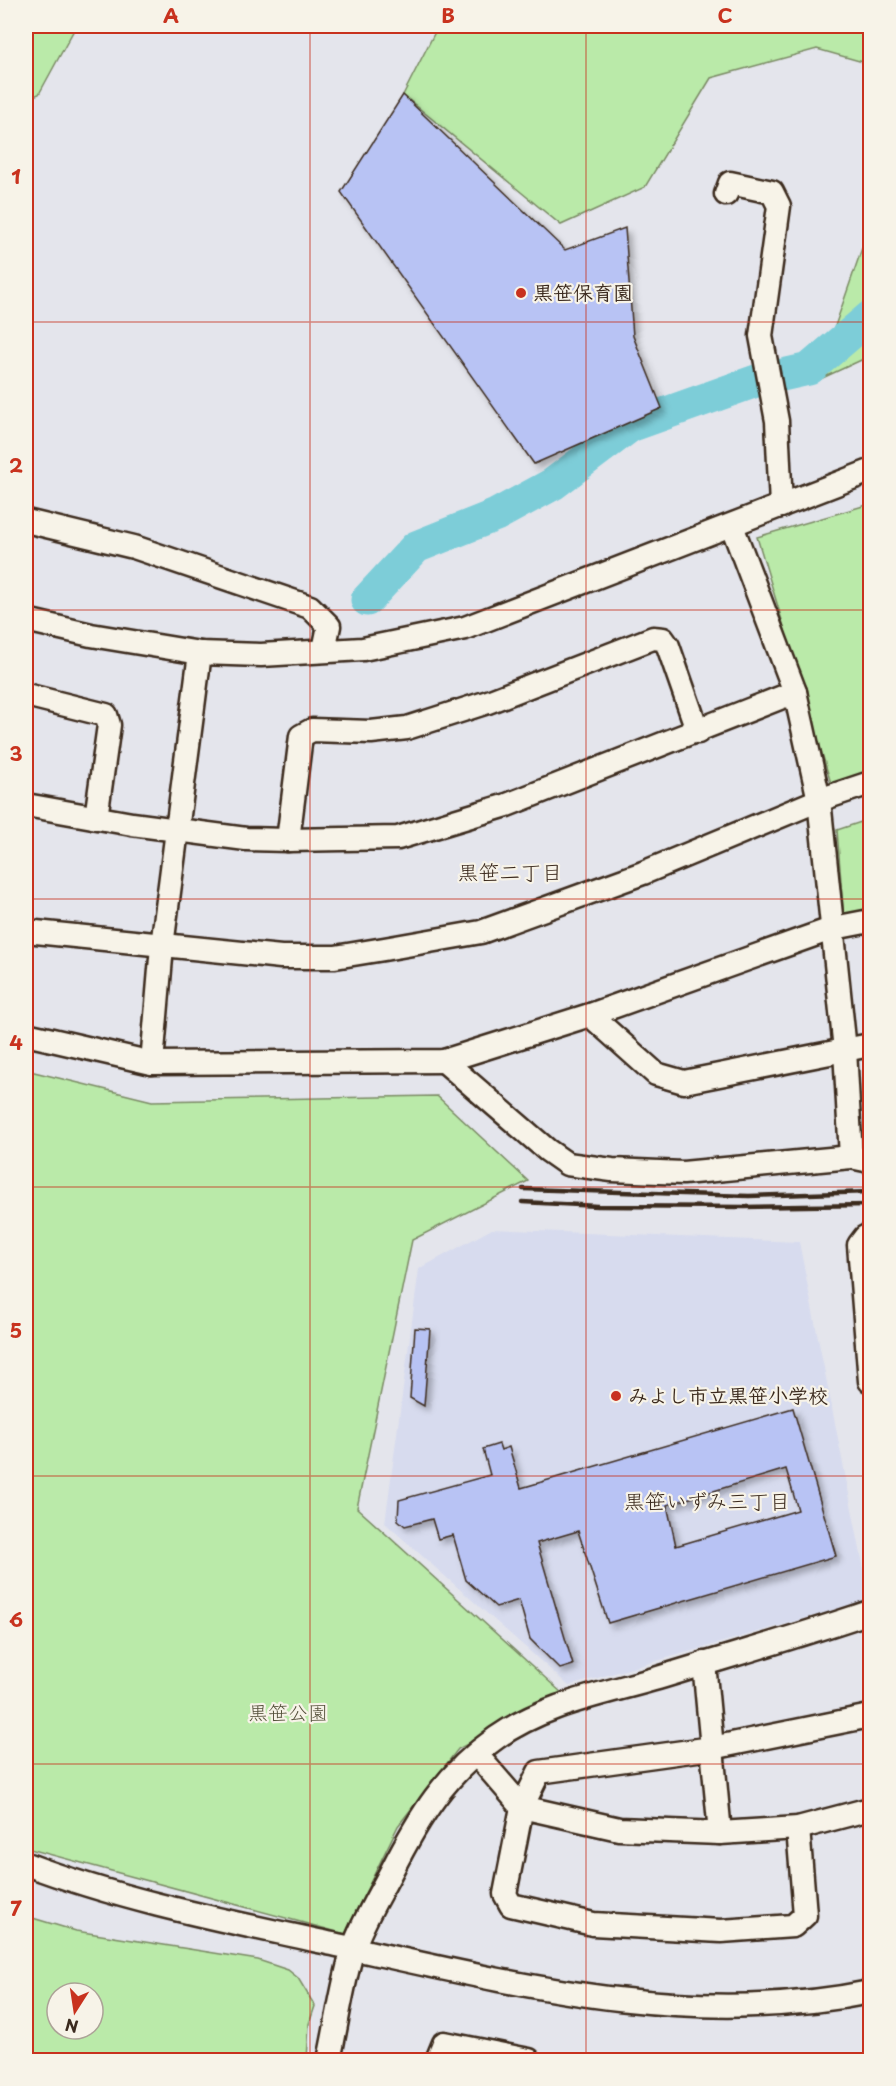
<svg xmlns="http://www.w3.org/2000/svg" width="896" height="2086" viewBox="0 0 896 2086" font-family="'Playpen Sans','Klee One',sans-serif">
<defs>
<filter id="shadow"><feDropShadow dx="4.5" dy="4.5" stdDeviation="3" flood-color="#0004"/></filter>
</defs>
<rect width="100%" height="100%" fill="#e4e5ec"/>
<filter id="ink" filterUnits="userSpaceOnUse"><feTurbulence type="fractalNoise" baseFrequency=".0167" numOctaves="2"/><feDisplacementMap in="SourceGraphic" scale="12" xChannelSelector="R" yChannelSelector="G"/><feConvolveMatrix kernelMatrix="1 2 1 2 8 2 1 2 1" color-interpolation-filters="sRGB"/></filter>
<g filter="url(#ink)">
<path fill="#d7dbee" d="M492 1229 799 1242 870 1600 569 1686 385 1523 419 1269Z"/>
<g fill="#baeaa9" stroke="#7a8a64" stroke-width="1.5" fill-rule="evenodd">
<path d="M26 26H76L39 94 26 99Z"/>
<path d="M438 26H870V64L817 49 711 78 645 187 561 225 403 95Z"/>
<path d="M870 225V356L816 381Z"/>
<path d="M870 504V774L833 790 757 537Z"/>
<path d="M870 819V927L845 933 837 830Z"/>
<path d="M26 1070 152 1101 437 1096 528 1181 412 1240 357 1508 562 1693 458 1749 398 1826 345 1934 26 1848Z"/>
<path d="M26 1916 76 1931 258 1960 288 1970 298 1978 315 2006 309 2024 307 2060H26ZM57 1993H93V2029H57Z"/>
</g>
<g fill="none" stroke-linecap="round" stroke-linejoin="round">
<path stroke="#7dcdd8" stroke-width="33" d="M367 600 416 547 496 515 553 484 630 426 756 381 809 369 870 317"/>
</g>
<g fill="#b8c3f4" stroke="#3b2a1e" stroke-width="1.5" fill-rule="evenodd" filter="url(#shadow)">
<path d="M403 95 565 250 625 228 633 336 662 408 534 464 341 192Z"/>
<path d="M415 1328 430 1329 424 1406 410 1398Z"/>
<path d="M793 1408 836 1556 608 1623 578 1531 537 1543 573 1665 560 1669 530 1639 519 1600 496 1607 466 1580 453 1535 438 1539 432 1519 405 1526 398 1520 399 1500 490 1475 483 1449 499 1444 501 1450 509 1447 521 1488ZM786 1469 798 1510 676 1546 667 1505Z"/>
</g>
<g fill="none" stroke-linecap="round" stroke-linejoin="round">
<g stroke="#3b2a1e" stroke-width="27">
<g id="minor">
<path d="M726 194 730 183 772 192 779 206 761 336 777 421 781 506"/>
<path d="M26 521 134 547 310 607 329 626 324 650"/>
<path d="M732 526 795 692 819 800 845 1050 851 1157"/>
<path d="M26 620 91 635 200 653 261 655 363 649 465 628 870 471"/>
<path d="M26 695 106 715 109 725 96 818"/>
<path d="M26 805 132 824 246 839 288 840 398 838 507 805 795 692"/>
<path d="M288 840 301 736 312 730 371 732 407 728 488 702 653 638 663 639 668 646 698 732"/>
<path d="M26 931 281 957H335L384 949 481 932 643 873 819 800 870 783"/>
<path d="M590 1015 656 1074 684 1082 870 1045"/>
<path d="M26 1034 152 1063 444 1061 590 1015 834 928 870 921"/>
<path d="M444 1061 547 1150 567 1164 612 1170 683 1173 851 1157 870 1161"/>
<path d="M152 1063 162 946 200 653"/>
<path d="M870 1235 865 1237 859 1245 870 1381"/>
<path d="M704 1663 720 1833"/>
<path d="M476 1754 522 1807 619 1829 720 1833 798 1828 870 1809"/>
<path d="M798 1828 805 1915 793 1926 721 1931 593 1924 511 1905 505 1894 522 1807 539 1772 712 1748 870 1716"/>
<path d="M26 1864C126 1902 232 1922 337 1945 514 1984 688 2029 870 1992"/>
<path d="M329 2060C337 2024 342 1985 353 1949 362 1923 378 1897 391 1872 419 1817 445 1774 496 1738 544 1704 603 1694 658 1678 729 1656 800 1636 870 1612"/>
<path d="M437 2060 444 2043 529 2060"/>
</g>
</g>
<use href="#minor" stroke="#f7f3e8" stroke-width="22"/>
<g stroke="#3b2a1e" stroke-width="4.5">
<path d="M523 1189 749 1196 870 1192"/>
<path d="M522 1202 598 1206 745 1207 870 1205"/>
</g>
</g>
</g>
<path fill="none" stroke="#c8321e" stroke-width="1.5" stroke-opacity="0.55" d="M310 26V2060M586 26V2060M26 322H870M26 610H870M26 899H870M26 1187H870M26 1476H870M26 1764H870"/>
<g fill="#c8321e" stroke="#f7f3e8" stroke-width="2">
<circle cx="521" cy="293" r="6"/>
<circle cx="616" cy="1396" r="6"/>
</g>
<g text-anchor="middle" stroke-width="4.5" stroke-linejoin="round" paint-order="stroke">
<g font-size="20" font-weight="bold" fill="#3b2a1e" stroke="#f7f3e8" text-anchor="start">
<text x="533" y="300">黒笹保育園</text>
<text x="628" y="1403">みよし市立黒笹小学校</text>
</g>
<g font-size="20" fill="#54503a" stroke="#f7f3e8">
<text x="288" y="1720">黒笹公園</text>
</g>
<g font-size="21" fill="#3b2a1e" stroke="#f7f3e8">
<text x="510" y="880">黒笹二丁目</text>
<text x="707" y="1509">黒笹いずみ三丁目</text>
</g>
</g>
<rect width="896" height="2086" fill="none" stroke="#f7f3e8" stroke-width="66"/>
<g transform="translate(75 2011) rotate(192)"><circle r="28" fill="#f7f3e8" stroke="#aca397" stroke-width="1.5"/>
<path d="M0-4.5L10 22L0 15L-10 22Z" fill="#c8321e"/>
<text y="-9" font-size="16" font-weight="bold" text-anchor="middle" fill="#3b2a1e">N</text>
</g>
<rect x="33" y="33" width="830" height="2020" fill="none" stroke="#c8321e" stroke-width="2"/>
<g font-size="20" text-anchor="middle" font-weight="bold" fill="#c8321e">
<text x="171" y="23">A</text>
<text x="448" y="23">B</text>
<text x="725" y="23">C</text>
<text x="16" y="184">1</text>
<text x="16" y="473">2</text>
<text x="16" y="761">3</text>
<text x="16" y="1050">4</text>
<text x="16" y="1338">5</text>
<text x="16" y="1627">6</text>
<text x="16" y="1916">7</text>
</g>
</svg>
